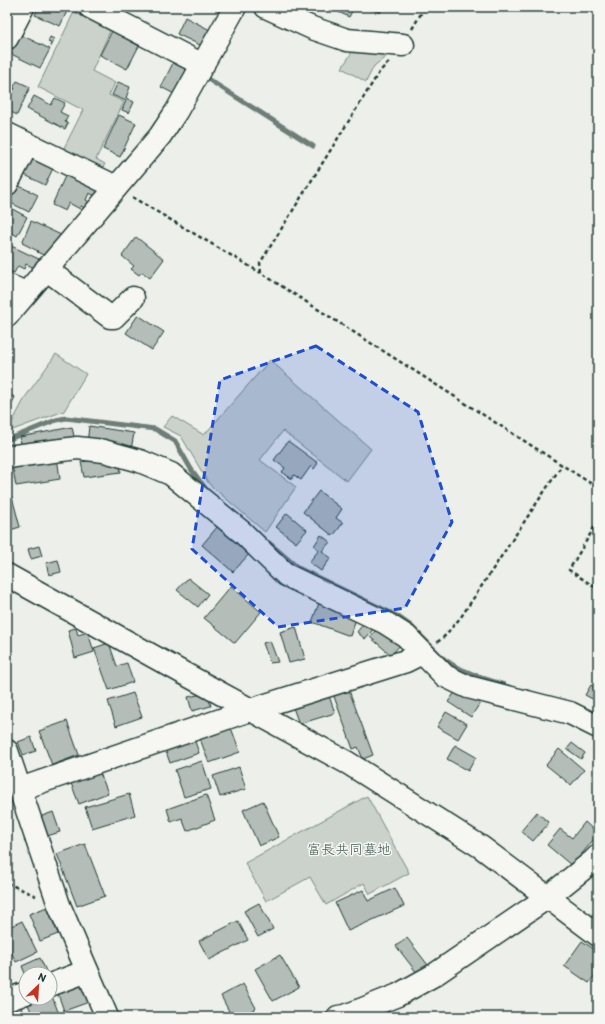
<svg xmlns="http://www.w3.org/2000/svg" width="605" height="1024" viewBox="0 0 605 1024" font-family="Itim,'Klee One',sans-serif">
<rect width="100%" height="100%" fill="#edefea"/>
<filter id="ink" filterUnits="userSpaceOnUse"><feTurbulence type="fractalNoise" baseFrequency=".025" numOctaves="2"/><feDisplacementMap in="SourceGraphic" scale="8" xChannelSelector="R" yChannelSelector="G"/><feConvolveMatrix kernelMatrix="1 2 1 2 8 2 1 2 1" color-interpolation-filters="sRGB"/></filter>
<g filter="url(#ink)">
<g fill="#cbd2cc" stroke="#758880">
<path d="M74 12 110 31 92 71 115 83 109 95 124 102 96 159 105 164 101 171 62 152 83 110 38 87Z"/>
<path d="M396 49 374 66 366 82 342 68 352 52Z"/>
<path d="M56 354 86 374 64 411 7 432 26 396Z"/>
<path d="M270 360 371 449 347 481 283 431 260 460 296 487 265 532 209 484 181 436 163 427 172 416 204 435Z"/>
<path d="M367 796 409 873 370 894 364 883 326 905 310 877 266 901 245 863Z"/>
</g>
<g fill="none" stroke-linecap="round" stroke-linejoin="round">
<g stroke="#6c7e77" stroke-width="5">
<path d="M71 7 86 15"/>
<path d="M203 76 313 146"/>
<path d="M7 440 56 420 66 418 155 429 175 441 191 469 208 492"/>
<path d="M269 543 298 568 397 616 411 626 444 659 456 667 482 678 504 685"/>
</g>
</g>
<g fill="#b4bdb8" stroke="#1f3d34">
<path d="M39 7H65L68 9 60 26 35 15Z"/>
<path d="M328 7H354L349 17Z"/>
<path d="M366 7H383L380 13Z"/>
<path d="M185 17 210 30 202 46 177 34Z"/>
<path d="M112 31 139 46 127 69 100 55Z"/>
<path d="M19 34 50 49 40 68 9 53Z"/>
<path d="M50 37 54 39 51 47 50 46 51 43 48 42Z"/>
<path d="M173 63 190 71 178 96 161 87Z"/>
<path d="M17 81 30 87 17 115 7 110V88L13 91 15 88H13Z"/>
<path d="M118 82 130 87 126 98 134 102 129 113 122 110 126 101 112 95Z"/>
<path d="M34 96 51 105 55 98 65 103 60 112 68 116 65 122 68 123 65 129 27 109Z"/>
<path d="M119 115 136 123 120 157 103 149Z"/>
<path d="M29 152 55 164 45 185 19 172Z"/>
<path d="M66 174 103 191 100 198 89 193 86 200 91 203 88 210 81 206 80 209 69 203 65 211 52 205Z"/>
<path d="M15 184 38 195 29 212 7 201Z"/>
<path d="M7 206 27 217 17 236 7 230Z"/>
<path d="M31 221 61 235 54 251 50 249 46 256 37 252 38 251 22 243Z"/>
<path d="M136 237 164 259 150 278 142 272 139 275 131 269 134 266 122 256Z"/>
<path d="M7 244 43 261 39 270 26 264 24 269 18 266 14 273 7 270 9 263 7 262Z"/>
<path d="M138 315 164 332 152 350 126 333Z"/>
<path d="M7 394 15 397 7 414Z"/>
<path d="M89 426 134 433 131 450 87 444Z"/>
<path d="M72 427 75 441 22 451 20 437Z"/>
<path d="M288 441 318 463 314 469 311 466 301 480 294 475 292 479 282 472 285 468 274 460Z"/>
<path d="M118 456 121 472 84 477 81 462Z"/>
<path d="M57 457 60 479 16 486 12 464Z"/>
<path d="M319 491 342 509 336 518 343 523 333 536 303 512Z"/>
<path d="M12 497 20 527 7 531V498Z"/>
<path d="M287 513 307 530 296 543 276 527Z"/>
<path d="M218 526 250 553 233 572 202 545Z"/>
<path d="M321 535 330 542 322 551 331 558 321 571 309 562 319 550 314 546Z"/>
<path d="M39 546 42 556 31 559 28 549Z"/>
<path d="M58 560 61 572 49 575 46 563Z"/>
<path d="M188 578 208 594 198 607 177 590Z"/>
<path d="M231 586 261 612 235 643 204 618Z"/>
<path d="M319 603 357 616 350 636 312 622Z"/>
<path d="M367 619 376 626 365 639 357 632Z"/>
<path d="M382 623 403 642 391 655 370 637Z"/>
<path d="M296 627 305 659 289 663 280 632Z"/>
<path d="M76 628 78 635 88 632 94 652 75 658 68 630Z"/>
<path d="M270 641 278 662 270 663 263 643Z"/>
<path d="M109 643 117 666 127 663 133 682 109 690 94 648Z"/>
<path d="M347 685 373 755 363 759 358 747 353 749 332 691Z"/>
<path d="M591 685 598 689V702L585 695Z"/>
<path d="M458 688 480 703 471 717 448 702Z"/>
<path d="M327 690 335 713 299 724 291 702Z"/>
<path d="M133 693 142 717 116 726 108 701Z"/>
<path d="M207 693 211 706 192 711 188 697Z"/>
<path d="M446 712 467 724 458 739 437 727Z"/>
<path d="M67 721 79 755 52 765 39 731Z"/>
<path d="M230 725 240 752 209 763 199 736Z"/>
<path d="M193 736 199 753 170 763 164 746Z"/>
<path d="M31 737 36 751 23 755 18 742Z"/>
<path d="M572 743 585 753 581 759 567 749Z"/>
<path d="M455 745 476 757 468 771 447 759Z"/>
<path d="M559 749 584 770 571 785 546 765Z"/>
<path d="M202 761 211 789 184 797 175 770Z"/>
<path d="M239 767 246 789 220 797 213 776Z"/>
<path d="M98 768 108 793 79 804 69 778Z"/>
<path d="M129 794 135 815 92 828 85 807Z"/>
<path d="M206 795 215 820 187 831 182 818 171 822 167 809Z"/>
<path d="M263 801 279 837 259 846 243 810Z"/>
<path d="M53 812 60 832 44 837 37 818Z"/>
<path d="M537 812 549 823 533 841 521 831Z"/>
<path d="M585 822 598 834 572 866 547 845 560 829 572 838Z"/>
<path d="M85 844 105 896 77 906 57 854Z"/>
<path d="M395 888 404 906 348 931 335 903 363 890 368 901Z"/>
<path d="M259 903 273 929 258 937 244 911Z"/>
<path d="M47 907 58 934 40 941 29 914Z"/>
<path d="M22 921 37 952 16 962 7 944V928Z"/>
<path d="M238 921 248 940 209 960 199 941Z"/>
<path d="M407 938 428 965 417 973 396 946Z"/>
<path d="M582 941 598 952V971L589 983 564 966Z"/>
<path d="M280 955 299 987 273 1001 255 969Z"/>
<path d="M40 958 46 971 38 974H26V976L22 966Z"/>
<path d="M82 982 89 1002 64 1011 57 991Z"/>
<path d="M243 984 256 1008 241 1017H232L221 996Z"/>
<path d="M50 991 59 1014 52 1017H33L26 999 30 998H50Z"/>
<path d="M20 1004 24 1017H7V1008Z"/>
</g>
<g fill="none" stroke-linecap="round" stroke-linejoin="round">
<g stroke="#1f3d34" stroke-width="25">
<g id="minor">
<path d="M90 7 203 65"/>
<path d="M266 7 312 28 347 40 403 45"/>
<path d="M7 38 23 7"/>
<path d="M7 134 116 187"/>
<path d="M7 184 27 145"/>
<path d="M46 269 110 317H114L133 298"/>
<path d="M7 285 26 293"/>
<path d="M7 316 160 136 176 112 235 7"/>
<path d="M7 457 77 448 104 451 140 461 171 474 243 533 286 575 384 622 406 636 445 676 468 687 570 713 598 727"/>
<path d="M7 575 185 674 348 763 481 847 598 935"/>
<path d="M7 751 59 905 107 1017"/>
<path d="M20 789 250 710 406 661 422 653"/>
<path d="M50 985 87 971"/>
<path d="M7 1000 26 993"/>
<path d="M338 1017 345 1016 398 995 434 975 548 897 593 861 598 856"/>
</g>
</g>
<g stroke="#1f3d34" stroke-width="2.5" stroke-dasharray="4 3" stroke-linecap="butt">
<path d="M412 29 425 7"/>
<path d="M389 62 380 71 260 263 261 273 598 488"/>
<path d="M132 197 261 273"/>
<path d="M598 521 569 570 598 589"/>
<path d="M437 642 442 639 461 617 562 465"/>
<path d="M7 883 36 896"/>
</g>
<use href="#minor" stroke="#f6f6f2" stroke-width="22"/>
</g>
</g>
<path fill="#1d4ed8" fill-opacity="0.2" stroke="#1d4ed8" stroke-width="3" stroke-dasharray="8 5" stroke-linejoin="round" d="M316 346 418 412 452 522 405 608 278 627 192 549 220 380Z"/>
<g text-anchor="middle" stroke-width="3" stroke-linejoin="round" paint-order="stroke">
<g font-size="14" fill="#415b52" stroke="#f6f6f2">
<text x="349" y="854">富長共同墓地</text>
</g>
</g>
<rect width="605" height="1024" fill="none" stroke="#f6f6f2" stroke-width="24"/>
<rect x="12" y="12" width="581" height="1000" fill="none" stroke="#1f3d34" stroke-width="1.5" filter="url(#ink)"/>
<g transform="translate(38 986) rotate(25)"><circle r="19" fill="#f6f6f2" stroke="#a0aca6"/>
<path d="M0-3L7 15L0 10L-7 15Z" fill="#c8321e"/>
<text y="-6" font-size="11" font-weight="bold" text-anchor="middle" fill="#1f3d34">N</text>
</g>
</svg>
